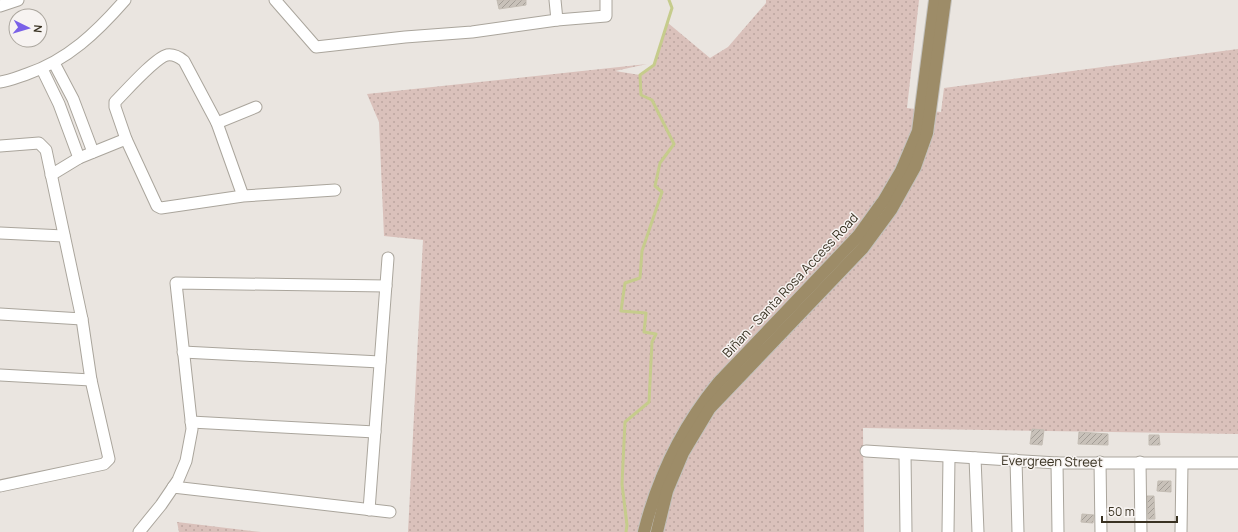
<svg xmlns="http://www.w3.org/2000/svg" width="1238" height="532" viewBox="0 0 1238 532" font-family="Manrope,sans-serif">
<defs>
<pattern id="grass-dots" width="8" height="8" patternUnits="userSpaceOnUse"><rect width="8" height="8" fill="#dac1bb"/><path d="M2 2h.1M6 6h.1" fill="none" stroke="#bca6a0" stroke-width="1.8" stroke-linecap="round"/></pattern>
<pattern id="building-hatch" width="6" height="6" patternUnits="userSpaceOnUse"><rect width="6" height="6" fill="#c8c1b9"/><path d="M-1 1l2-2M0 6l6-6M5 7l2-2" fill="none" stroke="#a39d96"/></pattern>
</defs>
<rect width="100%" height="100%" fill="#eae5e0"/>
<g fill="url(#grass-dots)">
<path d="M766 0H919L907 108 941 112 944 88 1238 49V434L863 428 864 532H408L423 240 384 236 379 122 367 94 647 64 615 71 640 75 654 65 668 23 710 58 728 47 766 3Z"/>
<path d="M177 522 261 532H179Z"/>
</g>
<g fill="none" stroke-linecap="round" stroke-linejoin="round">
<path stroke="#c6cc8c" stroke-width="3" d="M626 532 627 525 622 484 625 422 649 402 652 342 656 334 644 332 646 313 621 311 625 283 640 278 642 251 662 192 655 186 660 163 674 144 652 100 641 95 640 75 654 65 672 8 669 0"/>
</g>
<g fill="url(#building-hatch)" stroke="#c3bcb3">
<path d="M497 0H526V5L499 9Z"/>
<path d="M1032 429 1044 430 1042 445 1030 444Z"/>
<path d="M1079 432 1108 434V445L1078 444Z"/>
<path d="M1149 435H1159L1160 445H1149Z"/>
<path d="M1158 481H1171V492L1157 491Z"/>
<path d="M1147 496H1154L1155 519H1148Z"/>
<path d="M1082 514 1094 515 1093 523 1081 522Z"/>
</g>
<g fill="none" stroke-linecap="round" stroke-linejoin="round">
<g stroke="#aaa59c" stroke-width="13">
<g id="minor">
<path d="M275 0 316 47 405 37 472 32 557 20 606 16V0"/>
<path d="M555 0 557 20"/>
<path d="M0 6 18 0"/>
<path d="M54 63 73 99 93 152"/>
<path d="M42 69 59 104 79 158"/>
<path d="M0 82C9 81 18 77 27 74 68 60 97 32 125 0"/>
<path d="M217 123 256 107"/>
<path d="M0 146 39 143 46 150 82 319 91 380 109 459 104 464 0 486"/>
<path d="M51 175 79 158 126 139"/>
<path d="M243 196 217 123 184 61C179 57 173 54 167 55 155 58 125 92 115 102V107L126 139 157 206 161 208 243 196 335 190"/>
<path d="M0 233 64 236"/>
<path d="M0 314 82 319"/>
<path d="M183 352 380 362"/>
<path d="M0 375 91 380"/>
<path d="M191 422 375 432"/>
<path d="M866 451 1057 463H1238"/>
<path d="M905 454 906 532"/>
<path d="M975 458 978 532"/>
<path d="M1016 460 1018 532"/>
<path d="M1100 462 1101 532"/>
<path d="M1140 462 1141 532"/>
<path d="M1057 463 1058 532"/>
<path d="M173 487 390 512"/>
<path d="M369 510 388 258"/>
<path d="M139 532 161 505 178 480 186 461 192 429 176 283 386 286"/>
<path d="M948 532 949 457"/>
<path d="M1181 532 1182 464"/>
</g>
</g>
<g stroke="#c4c2bd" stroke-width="14">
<g id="major">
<path d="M644 532C658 476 682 427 718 383L858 236 884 200 901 171 918 131 935 0"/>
<path d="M657 532 667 491 683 453 710 408 863 248 891 210 915 167 927 133 945 0"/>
</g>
</g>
<use href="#minor" stroke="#fff" stroke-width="11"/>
<use href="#major" stroke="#9d8c68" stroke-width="12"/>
</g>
<g text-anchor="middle" stroke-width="3" stroke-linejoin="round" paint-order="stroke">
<g font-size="13" fill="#393222" stroke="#f7f3f1">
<text transform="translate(790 285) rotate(-47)" y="5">Biñan - Santa Rosa Access Road</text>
<text transform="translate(1052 461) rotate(1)" y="5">Evergreen Street</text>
</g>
</g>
<g transform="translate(28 28) rotate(95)"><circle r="19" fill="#f7f3f1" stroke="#aba69e"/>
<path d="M0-3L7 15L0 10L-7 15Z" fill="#7a61e8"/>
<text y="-6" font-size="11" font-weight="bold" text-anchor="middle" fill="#393222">N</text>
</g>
<path d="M1102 516v6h75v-6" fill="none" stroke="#393222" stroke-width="2"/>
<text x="1108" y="516" font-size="12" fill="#393222" stroke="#f7f3f1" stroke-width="3" paint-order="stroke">50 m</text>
</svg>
